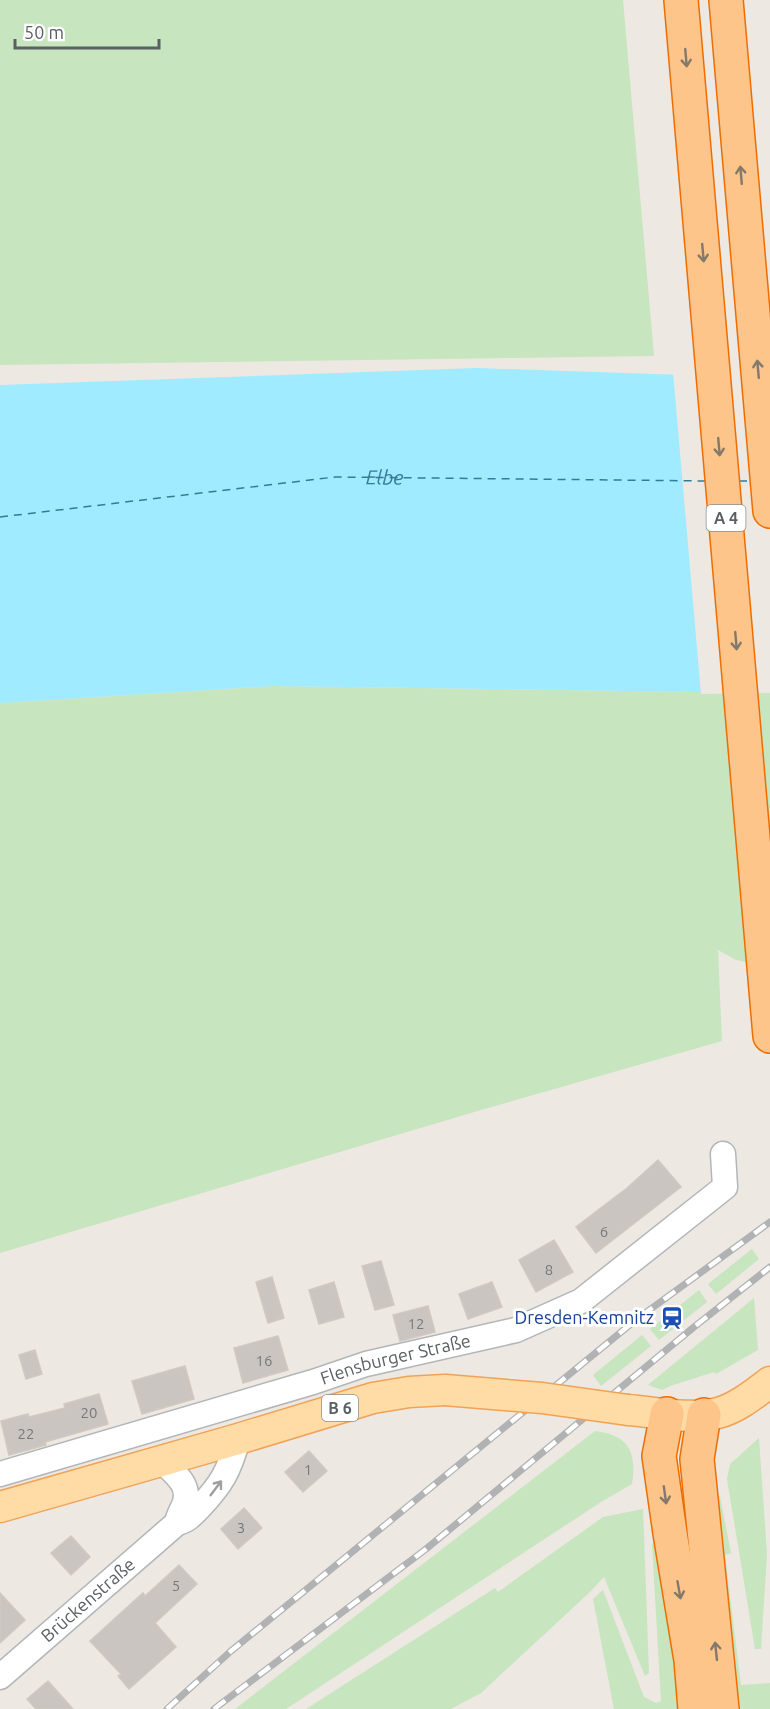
<svg xmlns="http://www.w3.org/2000/svg" width="770" height="1709" viewBox="0 0 770 1709" font-family="Ubuntu,sans-serif">
<rect width="100%" height="100%" fill="#ede8e2"/>
<g fill="#c7e5be">
<path d="M0 0H623L654 356 0 365Z"/>
<path d="M273 686 696 692 770 690V967L736 960 718 950 722 1041 481 1110 0 1253V703Z"/>
<path d="M752 1249 759 1259 716 1294 708 1284Z"/>
<path d="M699 1290 707 1302 659 1340 650 1329Z"/>
<path d="M754 1298 758 1350 716 1374 714 1372 670 1386 662 1390 648 1385Z"/>
<path d="M642 1335 651 1346 601 1386 593 1375Z"/>
<path d="M595 1431C629 1435 637 1452 632 1484L601 1502 286 1709H235Z"/>
<path d="M759 1438 767 1554 761 1649H755L727 1479 730 1464Z"/>
<path d="M715 1496H720L731 1553 725 1555 741 1685 770 1683V1709H738Z"/>
<path d="M643 1509 649 1673 645 1676 604 1577 591 1591 481 1693 451 1709H306L495 1588 498 1592 603 1517Z"/>
<path d="M654 1543H658L673 1639 681 1709H614L593 1599 603 1590 644 1697 656 1703 661 1701 652 1545Z"/>
</g>
<path fill="#a0ebff" d="M477 368 770 378V690L696 692 273 686 0 703V385Z"/>
<path fill="#ede8e2" d="M673 372 770 375V693L701 694Z"/>
<g fill="none" stroke-linecap="round" stroke-linejoin="round">
<g stroke="#367b96" stroke-width="1.5" stroke-dasharray="8 6" stroke-linecap="butt">
<path d="M739 481H753"/>
<path id="s1" d="M0 517 335 477 708 481"/>
</g>
</g>
<g fill="#cac5c1" stroke="#d2c8c0" stroke-width="1.5">
<path d="M658 1160 681 1187 596 1253 576 1227 627 1188Z"/>
<path d="M554 1240 573 1272 536 1292 519 1260Z"/>
<path d="M381 1261 394 1305 375 1310 362 1266Z"/>
<path d="M272 1277 284 1318 268 1323 256 1282Z"/>
<path d="M334 1282 344 1317 319 1324 309 1290Z"/>
<path d="M492 1282 502 1307 468 1319 459 1294Z"/>
<path d="M428 1306 435 1332 400 1341 393 1315Z"/>
<path d="M278 1336 288 1370 243 1383 234 1348Z"/>
<path d="M35 1350 42 1374 26 1379 19 1355Z"/>
<path d="M185 1366 194 1399 142 1414 132 1381Z"/>
<path d="M99 1394 108 1424 45 1442 46 1445 9 1455 1 1421 28 1414 29 1417 65 1408 64 1404Z"/>
<path d="M309 1451 327 1471 303 1492 285 1472Z"/>
<path d="M244 1508 262 1528 238 1549 221 1529Z"/>
<path d="M71 1536 90 1557 71 1575 51 1553Z"/>
<path d="M179 1565 197 1584 155 1623 176 1647 129 1689 118 1676 121 1674 90 1641 143 1593 145 1596Z"/>
<path d="M0 1593 25 1620 0 1643Z"/>
<path d="M48 1681 73 1709H36L27 1699Z"/>
</g>
<g fill="none" stroke-linecap="round" stroke-linejoin="round">
<g stroke="#b2b6b9" stroke-width="27">
<g id="minor">
<path d="M162 1461C174 1473 192 1485 184 1505 181 1512 178 1516 177 1523"/>
<path id="s2" d="M0 1474 313 1382 366 1364 516 1330 581 1301 725 1187 723 1154"/>
<path id="s3" d="M0 1677 177 1523C187 1521 192 1515 199 1508 222 1484 229 1471 238 1439"/>
</g>
</g>
<g stroke="#f1a256" stroke-width="33">
<g id="major">
<path d="M628 1410C656 1412 690 1420 718 1413 737 1408 754 1394 770 1382"/>
<path d="M0 1507 238 1439 373 1398 409 1392 445 1390"/>
</g>
</g>
<g stroke="#ef6d00" stroke-width="36">
<g id="highway">
<path d="M681 0 770 1036"/>
<path d="M726 0 770 511"/>
<path d="M667 1414 659 1456 670 1533 691 1660 695 1709"/>
<path d="M704 1415 697 1459 722 1709"/>
</g>
</g>
<use href="#minor" stroke="#fff" stroke-width="24"/>
<use href="#major" stroke="#ffdca5" stroke-width="30"/>
<use href="#highway" stroke="#fdc589" stroke-width="33"/>
<g stroke="#b1b2b3" stroke-width="7">
<g id="rail">
<path d="M167 1709 231 1651 637 1319 770 1222"/>
<path d="M214 1709 426 1549 694 1327 770 1267"/>
</g>
</g>
<use href="#rail" stroke="#fff" stroke-width="4.5" stroke-dasharray="14" stroke-linecap="butt"/>
<g stroke="#f1a256" stroke-width="33" stroke-linecap="butt">
<path id="major-bridge" d="M445 1390 542 1398 628 1410"/>
</g>
<use href="#major-bridge" stroke="#ffdca5" stroke-width="30"/>
</g>
<defs><path id="oneway-shaft" d="M-6 0H5M1.5-3L5.5 0L1.5 3" fill="none" stroke-width="1.6" stroke-linecap="round" stroke-linejoin="round" transform="scale(1.5)"/></defs>
<g stroke="#83796c">
<use href="#oneway-shaft" transform="translate(686 58) rotate(85)"/>
<use href="#oneway-shaft" transform="translate(741 175) rotate(-95)"/>
<use href="#oneway-shaft" transform="translate(703 253) rotate(85)"/>
<use href="#oneway-shaft" transform="translate(758 369) rotate(-95)"/>
<use href="#oneway-shaft" transform="translate(719 447) rotate(85)"/>
<use href="#oneway-shaft" transform="translate(736 641) rotate(85)"/>
<use href="#oneway-shaft" transform="translate(665 1495) rotate(82)"/>
<use href="#oneway-shaft" transform="translate(679 1590) rotate(80)"/>
<use href="#oneway-shaft" transform="translate(716 1651) rotate(-96)"/>
</g>
<use stroke="#9ca0a1" href="#oneway-shaft" transform="translate(216 1488) rotate(-53)"/>
<defs>
<g id="station-bare" transform="scale(1.8)"><path d="M-3-6H3Q5-6 5-4V2Q5 4 3 4L4.5 6H3L1.5 4h-3L-3 6H-4.5L-3 4Q-5 4-5 2V-4Q-5-6-3-6ZM-3.5-4v3h7v-3ZM-3.5 1v1.5H-2V1ZM2 1v1.5H3.5V1Z" fill="#1a4fb4" stroke="#fff" stroke-width="2.5" paint-order="stroke"/></g>
</defs>
<g fill-rule="evenodd">
<use href="#station-bare" x="672" y="1318"/>
</g>
<g text-anchor="middle" stroke-width="6" stroke-linejoin="round" paint-order="stroke">
<g font-size="15" fill="#76797a">
<text x="604" y="1237">6</text>
<text x="549" y="1275">8</text>
<text x="416" y="1329">12</text>
<text x="264" y="1366">16</text>
<text x="89" y="1418">20</text>
<text x="26" y="1439">22</text>
<text x="308" y="1475">1</text>
<text x="241" y="1533">3</text>
<text x="176" y="1591">5</text>
</g>
<g fill="#fff" stroke="#8c9092" stroke-width="1.5">
<rect x="706.5" y="505" width="39" height="26" rx="4.5"/>
<rect x="322" y="1395" width="36" height="26" rx="4.5"/>
</g>
<g font-size="16" font-weight="bold" fill="#5a6063">
<text x="726" y="524">A 4</text>
<text x="340" y="1414">B 6</text>
</g>
<g font-size="18" fill="#164399" stroke="#fff" text-anchor="end">
<text x="654" y="1324">Dresden-Kemnitz</text>
</g>
<g font-size="18" fill="#5a6063" stroke="#fff">
<text dy="6" stroke="none"><textPath href="#s2" startOffset="412">Flensburger Straße</textPath></text>
<text dy="6" stroke="none"><textPath href="#s3" startOffset="117">Brückenstraße</textPath></text>
</g>
<g font-size="20" font-style="italic" fill="#367b96" stroke="#fff">
<text dy="7" stroke="none"><textPath href="#s1" startOffset="387">Elbe</textPath></text>
</g>
</g>
<path d="M15 39v9h144v-9" fill="none" stroke="#5a6063" stroke-width="3"/>
<text x="24" y="39" font-size="18" fill="#5a6063" stroke="#ffffff" stroke-width="4.5" paint-order="stroke">50 m</text>
</svg>
